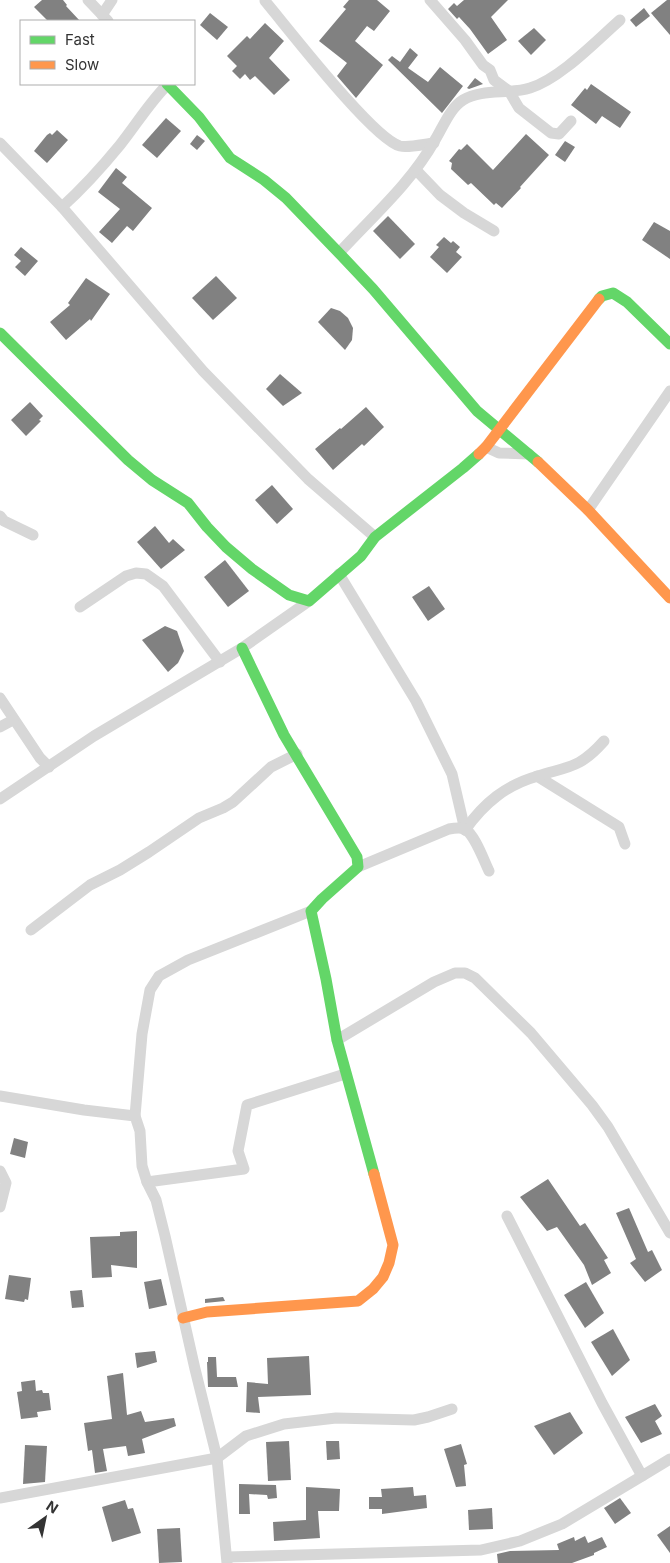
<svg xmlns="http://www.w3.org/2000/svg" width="670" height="1563" viewBox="0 0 670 1563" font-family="Inter,sans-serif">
<rect width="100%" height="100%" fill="#fff"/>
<g fill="#818181">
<path d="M42 0H63L67 5 66 6 80 21H48L34 7Z"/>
<path d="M349 0H377L390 11 374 31 367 26 355 41 383 65 356 98 337 76 347 63 319 41 346 9 343 7Z"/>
<path d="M464 0H508L491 17 507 40 488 54 470 29 459 17 457 19 448 9 454 3 457 6Z"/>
<path d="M667 0H670V35L651 13Z"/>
<path d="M644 8 650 16 636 27 630 20Z"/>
<path d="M210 13 228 27 217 40 200 25Z"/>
<path d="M265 23 284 41 269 58 290 80 274 95 255 76 250 80 245 74 240 79 232 71 237 66 227 56 247 36 250 39Z"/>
<path d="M534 28 546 40 531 55 518 41Z"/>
<path d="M410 48 418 55 408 68 428 82 440 67 463 86 442 113 388 60 392 56 400 62Z"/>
<path d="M475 78 483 84 469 89 467 88Z"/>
<path d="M591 84 631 112 620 128 602 116 596 124 571 105 585 88 587 90Z"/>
<path d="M166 118 181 131 157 158 142 145Z"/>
<path d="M57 130 68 140 47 163 34 151 47 135 50 133 52 135Z"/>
<path d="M526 134 549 155 520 187 521 188 502 208 496 203 494 205 471 183 468 185 451 169 452 163 449 161 459 149 461 150 467 144 493 170Z"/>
<path d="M197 135 205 141 197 150 190 144Z"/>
<path d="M565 141 575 147 565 162 555 155Z"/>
<path d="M116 168 127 177 122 183 152 208 133 231 127 226 112 243 99 232 120 209 98 192Z"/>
<path d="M388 216 415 244 400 259 373 231Z"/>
<path d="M654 222 670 231V259L642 240Z"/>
<path d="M444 237 451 243 453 241 460 247 456 252 462 257 447 273 430 257 439 247 436 245Z"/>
<path d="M21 247 38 261 25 276 15 267 21 261 14 255Z"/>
<path d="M216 276 237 298 213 320 192 298Z"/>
<path d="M86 278 110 294 91 321 90 319 66 340 50 322 70 305 68 303Z"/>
<path d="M331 308 340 311 348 318 353 328 352 340 345 350 318 322Z"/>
<path d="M280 374 302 393 283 406 266 389Z"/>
<path d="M30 402 43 416 39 420 41 421 26 436 11 420Z"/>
<path d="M366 407 384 427 364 446 362 444 333 470 315 449 340 428 341 429Z"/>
<path d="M272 485 293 509 277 524 255 500Z"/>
<path d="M155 526 169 543 173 539 185 550 161 569 137 542Z"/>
<path d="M225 560 249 591 228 607 204 577Z"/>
<path d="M429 586 445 609 428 621 412 597Z"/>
<path d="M165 626 177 631 184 651 178 663 168 672 142 640Z"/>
<path d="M14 1138 28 1142 25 1158 10 1154Z"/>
<path d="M548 1179 580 1226 585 1223 608 1258 604 1260 611 1273 592 1285 584 1265 557 1227 547 1231 520 1197Z"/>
<path d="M629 1208 648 1252 652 1250 662 1270 645 1282 630 1263 636 1259 616 1213Z"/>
<path d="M137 1231V1268L111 1265 112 1277 92 1278 90 1237 120 1236V1232Z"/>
<path d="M9 1275 31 1278 28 1300 25 1299 24 1302 5 1299Z"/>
<path d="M161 1279 167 1305 149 1309 144 1282Z"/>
<path d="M586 1282 604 1313 585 1328 564 1295Z"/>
<path d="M82 1290 84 1307 72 1308 70 1291Z"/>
<path d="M223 1297 225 1301 205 1303V1299Z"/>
<path d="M613 1329 630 1360 612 1376 591 1342Z"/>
<path d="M155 1351 157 1362 137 1368 135 1353Z"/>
<path d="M309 1356 311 1395 258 1397 260 1413 246 1412 247 1382 268 1384 267 1358Z"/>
<path d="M208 1357H216L217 1377H236L238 1387H208L207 1362H208Z"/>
<path d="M123 1373 127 1415 141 1411 145 1422 174 1418 176 1426 142 1439 145 1453 128 1456 126 1446 103 1449 107 1471 95 1473 92 1450 88 1451 84 1423 112 1419 107 1376Z"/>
<path d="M35 1380 36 1391 42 1390 43 1393H49L51 1410 37 1412 38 1417 21 1419 17 1392 22 1391 21 1382Z"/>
<path d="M655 1404 662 1416 655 1421 662 1434 641 1443 625 1417Z"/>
<path d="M570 1412 583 1433 554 1455 534 1426Z"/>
<path d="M289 1441 291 1480 268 1481 266 1442Z"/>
<path d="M326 1441H339L340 1459 327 1460Z"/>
<path d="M461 1444 467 1464 464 1465 466 1486 456 1487 444 1449Z"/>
<path d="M25 1445 47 1446 45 1482 23 1484Z"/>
<path d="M239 1484 276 1485 277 1498 268 1499 267 1495 249 1494 250 1514H239Z"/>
<path d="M306 1487 340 1489 339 1511H318L320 1538 274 1541 273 1522 306 1520Z"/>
<path d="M413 1487 414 1496 426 1495 427 1508 382 1514V1509H369V1497H382L381 1489Z"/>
<path d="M620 1498 631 1513 615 1524 604 1508Z"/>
<path d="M125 1500 128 1509 133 1508 141 1533 112 1542 102 1507Z"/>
<path d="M492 1508 493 1529 469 1530 468 1510Z"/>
<path d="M670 1526V1553L657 1535Z"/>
<path d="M180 1528 182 1562 159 1563 157 1529Z"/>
<path d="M585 1536 588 1543 602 1537 607 1547 594 1553V1555L572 1563H498L497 1554 510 1551 559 1550 557 1544 574 1537 575 1541Z"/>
</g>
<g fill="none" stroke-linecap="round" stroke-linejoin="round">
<g stroke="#d7d7d7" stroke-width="11">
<path d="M88 0 108 21"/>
<path d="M430 0 465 40 483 65 490 70 494 80 509 91 519 108 551 133 559 134 571 121"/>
<path d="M265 1C287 27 373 139 400 146 409 148 424 144 434 143"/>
<path d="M102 15 112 0"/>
<path d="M0 143 62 207 203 371 308 479 375 537"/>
<path d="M416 170 440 195 464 213 494 231"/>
<path d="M62 207C83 188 102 167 120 145 136 125 149 103 168 84"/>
<path d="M339 253C372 217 411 183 435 140 443 127 450 108 463 100 483 88 508 95 530 88 560 79 596 41 620 20"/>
<path d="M486 447 499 453 529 454"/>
<path d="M588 510 670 391"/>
<path d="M0 516 4 521 33 535"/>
<path d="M339 574 416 701 452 774 465 830"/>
<path d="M80 607 126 576 136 573 146 574 163 586 220 662"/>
<path d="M0 698 40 758 49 767"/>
<path d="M0 727 13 720"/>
<path d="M537 776 619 827 625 844"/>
<path d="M0 799 94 736 242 648 309 601"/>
<path d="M465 830C484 803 506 785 538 776 570 766 580 768 604 741"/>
<path d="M358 867 449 829C454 828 460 827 465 829 475 835 484 861 489 871"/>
<path d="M31 930 90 885 120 870 149 852 199 818 223 808 233 802 271 767 297 754"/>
<path d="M337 1040 434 982 455 973H465L475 978 531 1033 592 1105 608 1127 670 1233"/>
<path d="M0 1096 84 1110 135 1116 140 1131 142 1166 147 1182 156 1200 165 1236 195 1369 217 1458 227 1563"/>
<path d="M135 1116 142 1034 150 990 159 976 188 960 311 911"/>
<path d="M0 1171 6 1183 0 1207"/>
<path d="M147 1182 244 1169 238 1151 247 1105 345 1074"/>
<path d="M507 1216 602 1403 642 1476 670 1459"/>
<path d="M0 1498 217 1458 246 1436 284 1424 336 1418 414 1420 428 1417 452 1409"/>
<path d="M227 1557 481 1550 520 1541 562 1524 642 1476"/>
</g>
<g stroke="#63d668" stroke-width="11">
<path d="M167 84 199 117 230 158 264 180 286 198 339 253 373 289 477 411 538 462"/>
<path d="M599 299 602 296 613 293 627 302 670 344"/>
<path d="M0 333 128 460 152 480 188 503 207 527 226 547 252 569 289 595 309 601 361 556 375 537 463 468 479 454"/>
<path d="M242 648 284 735 357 857 358 867 322 899 311 911 326 979 337 1040 374 1174"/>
</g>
<g stroke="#ff974d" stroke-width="11">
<path d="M479 454 486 447 599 299"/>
<path d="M538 462 588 510 670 598"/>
<path d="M183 1318 207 1312 358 1301 373 1289 383 1277 389 1263 393 1245 374 1174"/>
</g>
</g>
<rect x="20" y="20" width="175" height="65" fill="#ffffff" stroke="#adadad"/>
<rect x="30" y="36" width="25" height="8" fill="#63d668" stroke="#adadad"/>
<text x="65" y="45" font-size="15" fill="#333333">Fast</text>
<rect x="30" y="61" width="25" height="8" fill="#ff974d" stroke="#adadad"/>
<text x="65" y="70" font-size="15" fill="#333333">Slow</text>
<g transform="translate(45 1518) rotate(33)" stroke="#ffffff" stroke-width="4" paint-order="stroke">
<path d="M0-4L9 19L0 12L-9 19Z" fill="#333333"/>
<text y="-8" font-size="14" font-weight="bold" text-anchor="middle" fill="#333333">N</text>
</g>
</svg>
